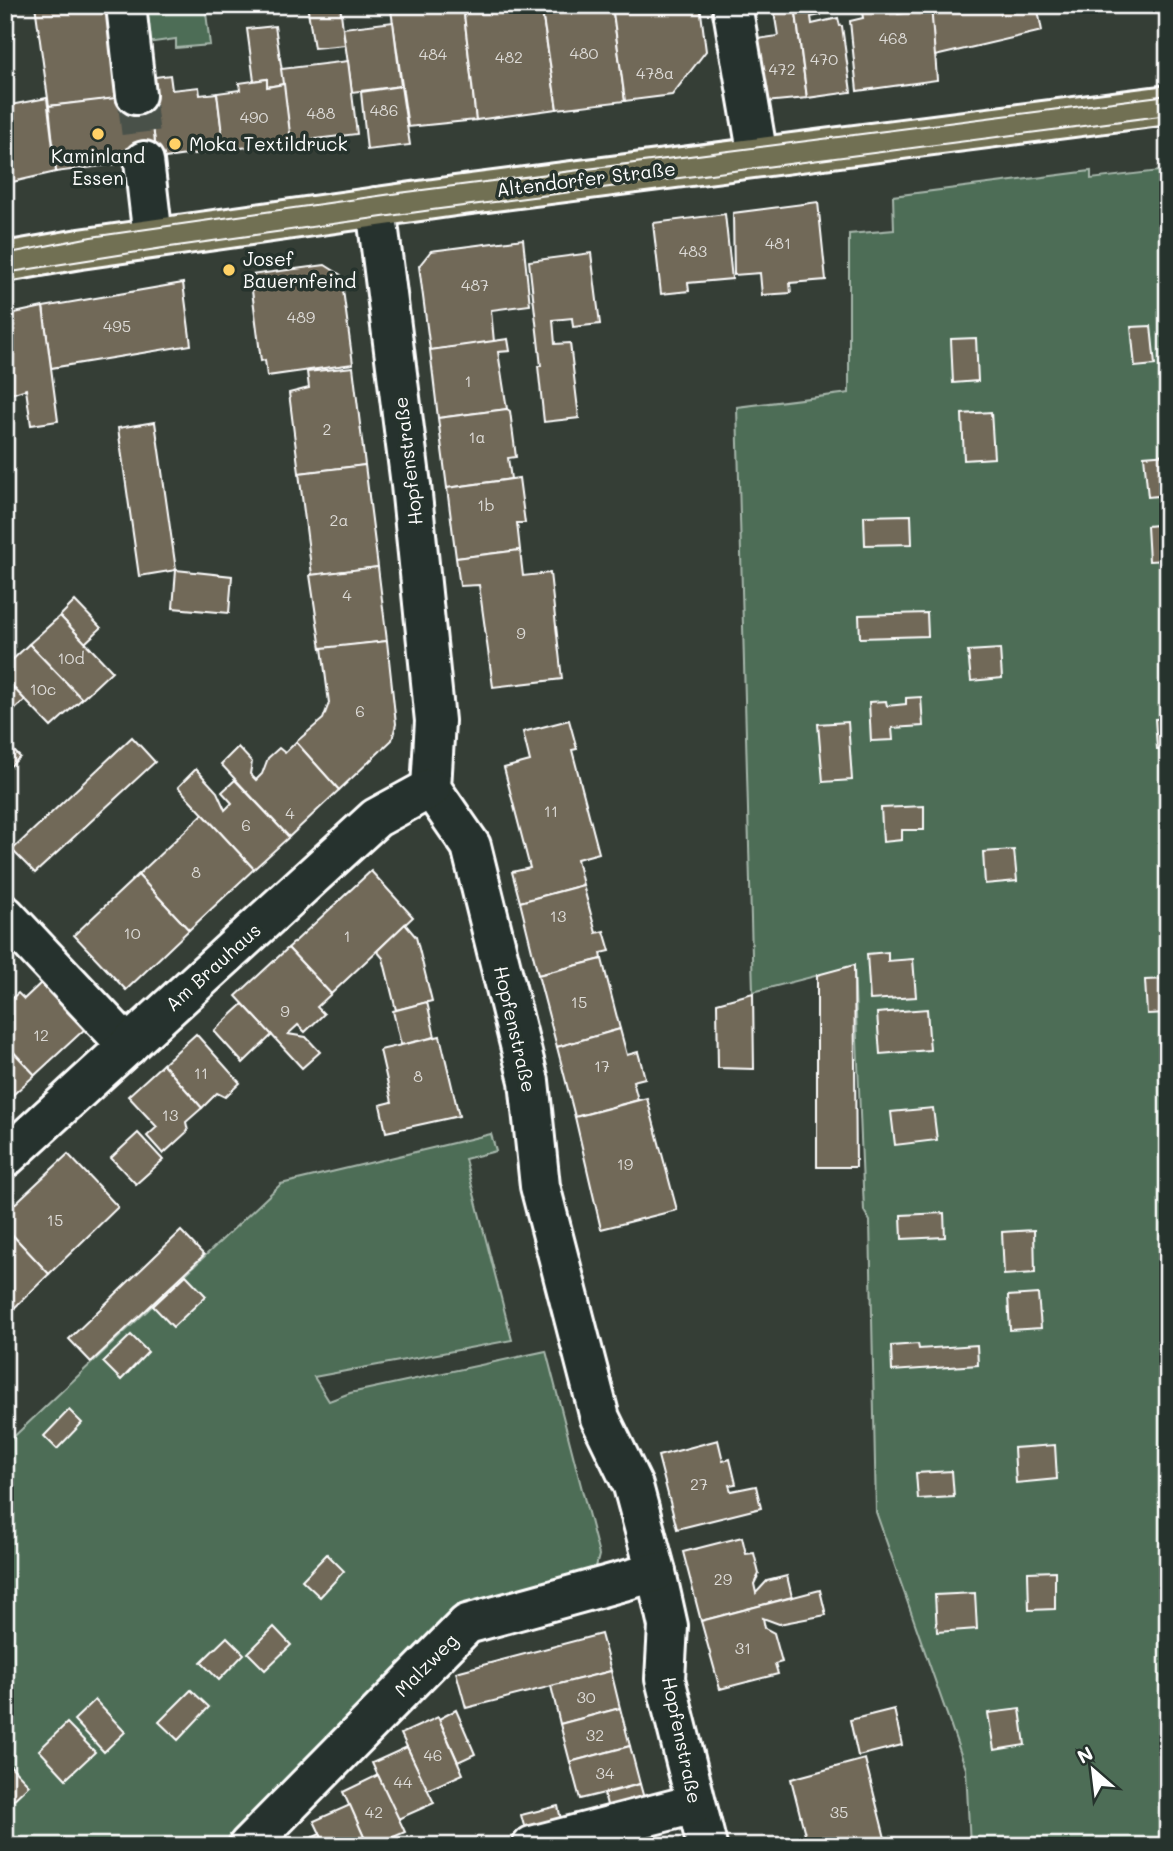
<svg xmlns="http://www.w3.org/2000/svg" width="1173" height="1851" viewBox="0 0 1173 1851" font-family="Mali,sans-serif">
<rect width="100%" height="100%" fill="#353e36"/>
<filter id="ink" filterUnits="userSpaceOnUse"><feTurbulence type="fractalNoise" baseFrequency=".0143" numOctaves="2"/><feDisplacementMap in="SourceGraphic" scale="14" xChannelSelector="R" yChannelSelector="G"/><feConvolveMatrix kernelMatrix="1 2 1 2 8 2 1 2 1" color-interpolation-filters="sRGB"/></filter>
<g filter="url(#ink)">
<g fill="#4e6d57" stroke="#a6b6ab" stroke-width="2">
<path d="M141 5H205L210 45 176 48V39L147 43Z"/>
<path d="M1168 170V1846H970L966 1769 876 1512 870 1221 864 1211 854 966 753 992 737 407 849 393V234L894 230 893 196 1091 171V179Z"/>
<path d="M491 1134 496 1151 465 1159 512 1340 314 1377 329 1401 350 1393 546 1351 599 1555 595 1571 425 1645 224 1846H5V1445L281 1184Z"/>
</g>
<g fill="#716959" stroke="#fff" stroke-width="2">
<path d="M35 5H112L125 98 49 106Z"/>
<path d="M307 5H340L345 45 314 48Z"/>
<path d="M426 5H463L476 120 408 127 391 10Z"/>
<path d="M463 5H541L557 109 476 120Z"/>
<path d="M541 5H612L625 101 557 109Z"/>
<path d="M612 5H700L706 51 672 95 625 101Z"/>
<path d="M773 5H795L807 98 765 102 757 39 778 36Z"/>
<path d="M795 5H820L821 15 811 17 812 24 838 18 840 26H842L851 92 807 98Z"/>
<path d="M882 5 883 9 897 7 898 14 932 10 937 80 857 91 850 21 863 18 861 6Z"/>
<path d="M931 5H1037L1042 31 935 56Z"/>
<path d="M393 22 401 86 352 92 343 28Z"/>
<path d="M275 26 284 84 267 87V79L254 81 247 29Z"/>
<path d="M348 61 357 134 291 142 281 69Z"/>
<path d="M170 75 172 90 199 87 200 95 217 93 224 150 157 159 147 78Z"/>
<path d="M267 79V87L284 84 291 142 224 150 217 93 240 90 239 83Z"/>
<path d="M401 86 410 145 367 150 361 92Z"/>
<path d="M149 94 157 159 56 172 49 106Z"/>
<path d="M47 98 56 172 8 183 5 171V106Z"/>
<path d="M818 202 826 280 790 283 791 293 762 295 760 273 734 275 733 213Z"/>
<path d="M725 214 732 279 688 283 689 291 661 294 653 223Z"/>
<path d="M523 239 530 305 491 310 494 342 430 350 419 266 431 251Z"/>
<path d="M591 253 600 324 573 327 572 318 553 320 555 344 570 343 579 418 544 422 538 366H541L529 261Z"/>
<path d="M325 265 341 275 353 364 267 376 265 360 261 361 250 275Z"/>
<path d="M183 283 191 345 51 368 43 307Z"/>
<path d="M43 307 58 421 31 425 26 389 5 396V315Z"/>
<path d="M1151 326 1155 365 1135 367 1131 327Z"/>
<path d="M976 338 978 381 953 383 951 339Z"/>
<path d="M508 339 510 351 498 352 507 409 438 418 430 350Z"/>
<path d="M353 367 365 465 299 473 289 393 309 388 307 372Z"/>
<path d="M507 409 510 411 516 457 508 458 511 479 447 488 438 418Z"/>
<path d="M991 412 994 458 964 460 962 414Z"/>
<path d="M155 422 176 570 139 576 118 428Z"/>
<path d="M1168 454V495L1148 497 1144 456Z"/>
<path d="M365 465 378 567 312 575 299 473Z"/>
<path d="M519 478 525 523H517L520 550 456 558 447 488Z"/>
<path d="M911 515 912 544 865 545 864 516Z"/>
<path d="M1168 524V560L1149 561 1147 526Z"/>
<path d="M520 550 523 576 550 573 562 679 493 687 479 585 460 586 456 558Z"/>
<path d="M378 567 387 641 321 649 310 575Z"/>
<path d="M176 570 232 576 229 613 173 608Z"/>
<path d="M75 601 101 628 85 643 60 616Z"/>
<path d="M927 613 928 636 860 638 859 615Z"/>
<path d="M60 616 112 671 82 699 29 644Z"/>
<path d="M387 641 396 724 392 740 339 790 296 742 323 719 329 703 322 648Z"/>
<path d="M29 644 82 699 51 727 5 679V667Z"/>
<path d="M1000 649 1002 678 971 681 968 651Z"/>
<path d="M5 679 25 700 9 715 5 710Z"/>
<path d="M921 697 923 726 892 728 893 740 871 741 869 702 886 701 887 706 906 704V698Z"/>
<path d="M1168 718V749H1157L1155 719Z"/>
<path d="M569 720 577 749 572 750 599 853 577 859 583 885 520 902 512 872 530 868 504 768 530 761 523 732Z"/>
<path d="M848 722 852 780 823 782 818 724Z"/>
<path d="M132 737 155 762 35 873 12 850Z"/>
<path d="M5 742 20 757 5 771Z"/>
<path d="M296 742 339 790 289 837 221 764 238 747 252 762 250 774 256 780 262 774 268 758 279 748 285 753Z"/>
<path d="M1168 750V782H1163L1161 751Z"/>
<path d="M196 769 217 792 225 810 232 803 222 792 235 780 289 837 254 869 178 787Z"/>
<path d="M924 806V830H902V840L883 842 881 808Z"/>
<path d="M203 814 254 869 189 930 138 875Z"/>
<path d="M1014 850 1017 881 985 884 983 852Z"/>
<path d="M371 871 413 917 331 994 288 948Z"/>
<path d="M138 875 189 930 126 990 74 935Z"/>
<path d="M583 885 596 933 604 931 610 951 601 953 602 959 538 975 520 902Z"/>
<path d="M405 924 416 937 432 1001 396 1010 383 958 377 951Z"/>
<path d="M288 948 331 994 317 1007 324 1014 305 1032 298 1025 288 1034 306 1037 320 1052 302 1068 236 996Z"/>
<path d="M888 952V961L913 959 916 997 870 1000 867 954Z"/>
<path d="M602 959 620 1029 557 1047 538 975Z"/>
<path d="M854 965 856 1167H817V975Z"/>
<path d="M1168 979V1013L1147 1014 1145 980Z"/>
<path d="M43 981 86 1028 35 1075 5 1043V1004L18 993 24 999Z"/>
<path d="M753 993 754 1069 718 1068 717 1003Z"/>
<path d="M427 1002 435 1037 401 1045 393 1011Z"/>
<path d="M243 1004 272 1035 243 1063 214 1031Z"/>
<path d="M927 1009 930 1050 880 1054 877 1013Z"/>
<path d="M620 1029 627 1055 638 1052 645 1078 633 1081 638 1100 575 1117 557 1047Z"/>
<path d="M196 1034 240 1083 225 1097 217 1093 202 1108 163 1064Z"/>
<path d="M440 1036 459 1116 386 1132 380 1105 392 1102 380 1050Z"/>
<path d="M5 1043 35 1075 5 1102Z"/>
<path d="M163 1064 202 1108 186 1122 188 1131 163 1154 147 1136 157 1127 128 1096Z"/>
<path d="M647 1098 677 1210 601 1229 575 1117Z"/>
<path d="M933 1108 937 1140 895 1145 891 1112Z"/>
<path d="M138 1133 163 1160 136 1184 111 1158Z"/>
<path d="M68 1154 118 1207 49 1274 5 1227V1213Z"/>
<path d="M944 1213 945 1237 902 1239 901 1215Z"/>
<path d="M5 1227 49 1274 5 1317Z"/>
<path d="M1034 1230 1035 1273 1004 1275 1002 1232Z"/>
<path d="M181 1231 204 1255 91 1362 69 1339Z"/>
<path d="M186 1275 206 1296 173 1327 153 1306Z"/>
<path d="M1038 1294 1041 1328 1010 1330 1008 1296Z"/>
<path d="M131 1335 148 1352 121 1380 103 1362Z"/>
<path d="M918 1344 919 1349 977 1345 978 1365 892 1371 891 1346Z"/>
<path d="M69 1410 82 1423 57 1449 44 1436Z"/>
<path d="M718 1440 723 1461 730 1459 736 1484 729 1485 731 1491 756 1486 761 1508 677 1529 658 1456Z"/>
<path d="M1055 1445 1057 1479 1016 1483 1014 1448Z"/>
<path d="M952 1471 954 1497 918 1499 916 1473Z"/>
<path d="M742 1537 746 1554 754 1553 759 1574 754 1584 756 1593 767 1581 787 1576 792 1597 701 1621 683 1552Z"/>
<path d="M327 1554 344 1571 320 1597 302 1580Z"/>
<path d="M1055 1571V1609L1029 1610 1028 1572Z"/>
<path d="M820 1590 826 1615 779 1624 763 1618 765 1628 774 1633 782 1662 775 1664 778 1674 720 1689 701 1621Z"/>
<path d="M975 1593 977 1629 937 1632 935 1595Z"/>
<path d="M274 1627 291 1645 265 1670 248 1653Z"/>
<path d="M601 1634 611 1671 466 1708 456 1672Z"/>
<path d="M227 1637 244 1654 219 1680 201 1662Z"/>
<path d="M611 1671 620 1708 560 1724 551 1686Z"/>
<path d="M191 1690 209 1707 178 1740 159 1722Z"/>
<path d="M95 1700 125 1732 104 1752 74 1720Z"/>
<path d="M620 1708 630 1746 570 1762 560 1724Z"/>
<path d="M894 1709 902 1745 858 1756 850 1720Z"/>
<path d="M1020 1709 1025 1745 994 1750 988 1713Z"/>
<path d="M456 1710 475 1754 458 1762 439 1719Z"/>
<path d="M438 1717 463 1774 427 1790 401 1734Z"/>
<path d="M67 1723 95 1752 66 1779 39 1750Z"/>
<path d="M630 1746 640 1784 580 1799 570 1762Z"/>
<path d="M407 1747 434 1803 398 1819 372 1763Z"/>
<path d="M865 1759 887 1846H808L791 1779Z"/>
<path d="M5 1760 29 1785 8 1805 5 1802Z"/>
<path d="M378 1775 405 1832 373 1846H368L343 1792Z"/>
<path d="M640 1784 645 1802 609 1812 604 1794Z"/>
<path d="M350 1805 368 1846H326L314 1821Z"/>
<path d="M558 1806 562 1824 526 1833 521 1815Z"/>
<path d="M652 1830 656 1846H617L615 1839Z"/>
<path d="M320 1834 326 1846H294Z"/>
</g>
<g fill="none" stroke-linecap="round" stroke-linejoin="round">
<path stroke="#49514a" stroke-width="38" stroke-dasharray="38 19" stroke-linecap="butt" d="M136 95 144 161"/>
<g stroke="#fff" stroke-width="44">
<g id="minor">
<path d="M126 5 136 95"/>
<path d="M732 5 758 157"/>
<path d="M144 161 153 238"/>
<path d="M376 207 411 485 435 721 431 788 471 846 529 1081 540 1186 600 1418 633 1486 656 1572 668 1626 665 1679 707 1846"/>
<path d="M5 915 128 1046"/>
<path d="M5 1158 376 818 431 788"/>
<path d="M248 1846 467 1624 656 1572"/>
<path d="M532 1846 695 1804"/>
</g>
</g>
<g stroke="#fff" stroke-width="44">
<path id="major" d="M5 262 80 249 455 196 1168 105"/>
</g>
<use href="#minor" stroke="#26332d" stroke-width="38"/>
<use href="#major" stroke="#716f52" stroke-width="38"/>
<g stroke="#fff" stroke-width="2">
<path d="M5 254 91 237 399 193 1168 95"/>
<path d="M5 273 163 248 432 210 1168 115"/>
</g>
</g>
</g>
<g fill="#ffd166" stroke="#26332d" stroke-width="2.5">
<circle cx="98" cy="134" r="7"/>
<circle cx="175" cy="144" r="7"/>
<circle cx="229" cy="270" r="7"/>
</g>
<g text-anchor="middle" stroke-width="7" stroke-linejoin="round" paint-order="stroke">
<g font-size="16" fill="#dcdad6">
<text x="893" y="44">468</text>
<text x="584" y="59">480</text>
<text x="433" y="60">484</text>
<text x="509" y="63">482</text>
<text x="824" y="65">470</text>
<text x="782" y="75">472</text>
<text x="655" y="79">478a</text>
<text x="384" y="116">486</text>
<text x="321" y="119">488</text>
<text x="254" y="123">490</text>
<text x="778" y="249">481</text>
<text x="693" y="257">483</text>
<text x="475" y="291">487</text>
<text x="301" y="323">489</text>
<text x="117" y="332">495</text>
<text x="468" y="387">1</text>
<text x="327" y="435">2</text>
<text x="477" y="443">1a</text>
<text x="486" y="511">1b</text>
<text x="339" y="526">2a</text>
<text x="347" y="601">4</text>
<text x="521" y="639">9</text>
<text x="71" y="664">10d</text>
<text x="43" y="695">10c</text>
<text x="360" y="717">6</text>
<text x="551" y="817">11</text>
<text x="290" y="819">4</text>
<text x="246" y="831">6</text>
<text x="196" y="878">8</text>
<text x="558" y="922">13</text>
<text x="132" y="939">10</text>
<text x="347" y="942">1</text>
<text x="579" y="1008">15</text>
<text x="285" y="1017">9</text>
<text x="41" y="1041">12</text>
<text x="602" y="1072">17</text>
<text x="201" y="1079">11</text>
<text x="418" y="1082">8</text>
<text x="170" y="1121">13</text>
<text x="625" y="1170">19</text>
<text x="55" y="1226">15</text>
<text x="699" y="1490">27</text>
<text x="723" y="1585">29</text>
<text x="743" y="1654">31</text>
<text x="586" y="1703">30</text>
<text x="595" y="1741">32</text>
<text x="433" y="1761">46</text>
<text x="605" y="1779">34</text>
<text x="403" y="1788">44</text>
<text x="374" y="1818">42</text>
<text x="839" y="1818">35</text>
</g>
<g font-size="19" fill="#fff" stroke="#26332d" text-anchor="start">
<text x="189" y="151">Moka Textildruck</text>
<text x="98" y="163" text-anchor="middle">Kaminland<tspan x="98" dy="22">Essen</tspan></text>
<text x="243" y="266">Josef<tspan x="243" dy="22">Bauernfeind</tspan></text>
</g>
<g font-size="19" fill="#fff" stroke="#26332d">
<text transform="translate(586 179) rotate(-7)" y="7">Altendorfer Straße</text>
<text transform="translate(408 461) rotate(-97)" y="7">Hopfenstraße</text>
<text transform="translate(213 967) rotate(-42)" y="7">Am Brauhaus</text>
<text transform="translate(515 1029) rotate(77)" y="7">Hopfenstraße</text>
<text transform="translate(426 1665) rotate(-45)" y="7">Malzweg</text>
<text transform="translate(682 1740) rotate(78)" y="7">Hopfenstraße</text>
</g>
</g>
<rect width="1173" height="1851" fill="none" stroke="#26332d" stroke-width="28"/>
<rect x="14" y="14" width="1145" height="1823" fill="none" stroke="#fff" stroke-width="2.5" filter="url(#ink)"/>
<g transform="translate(1093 1770) rotate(332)" stroke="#26332d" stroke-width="5" paint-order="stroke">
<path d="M0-5L12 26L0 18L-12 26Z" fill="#ffffff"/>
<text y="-10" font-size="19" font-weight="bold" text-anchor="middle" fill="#ffffff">N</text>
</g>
</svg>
